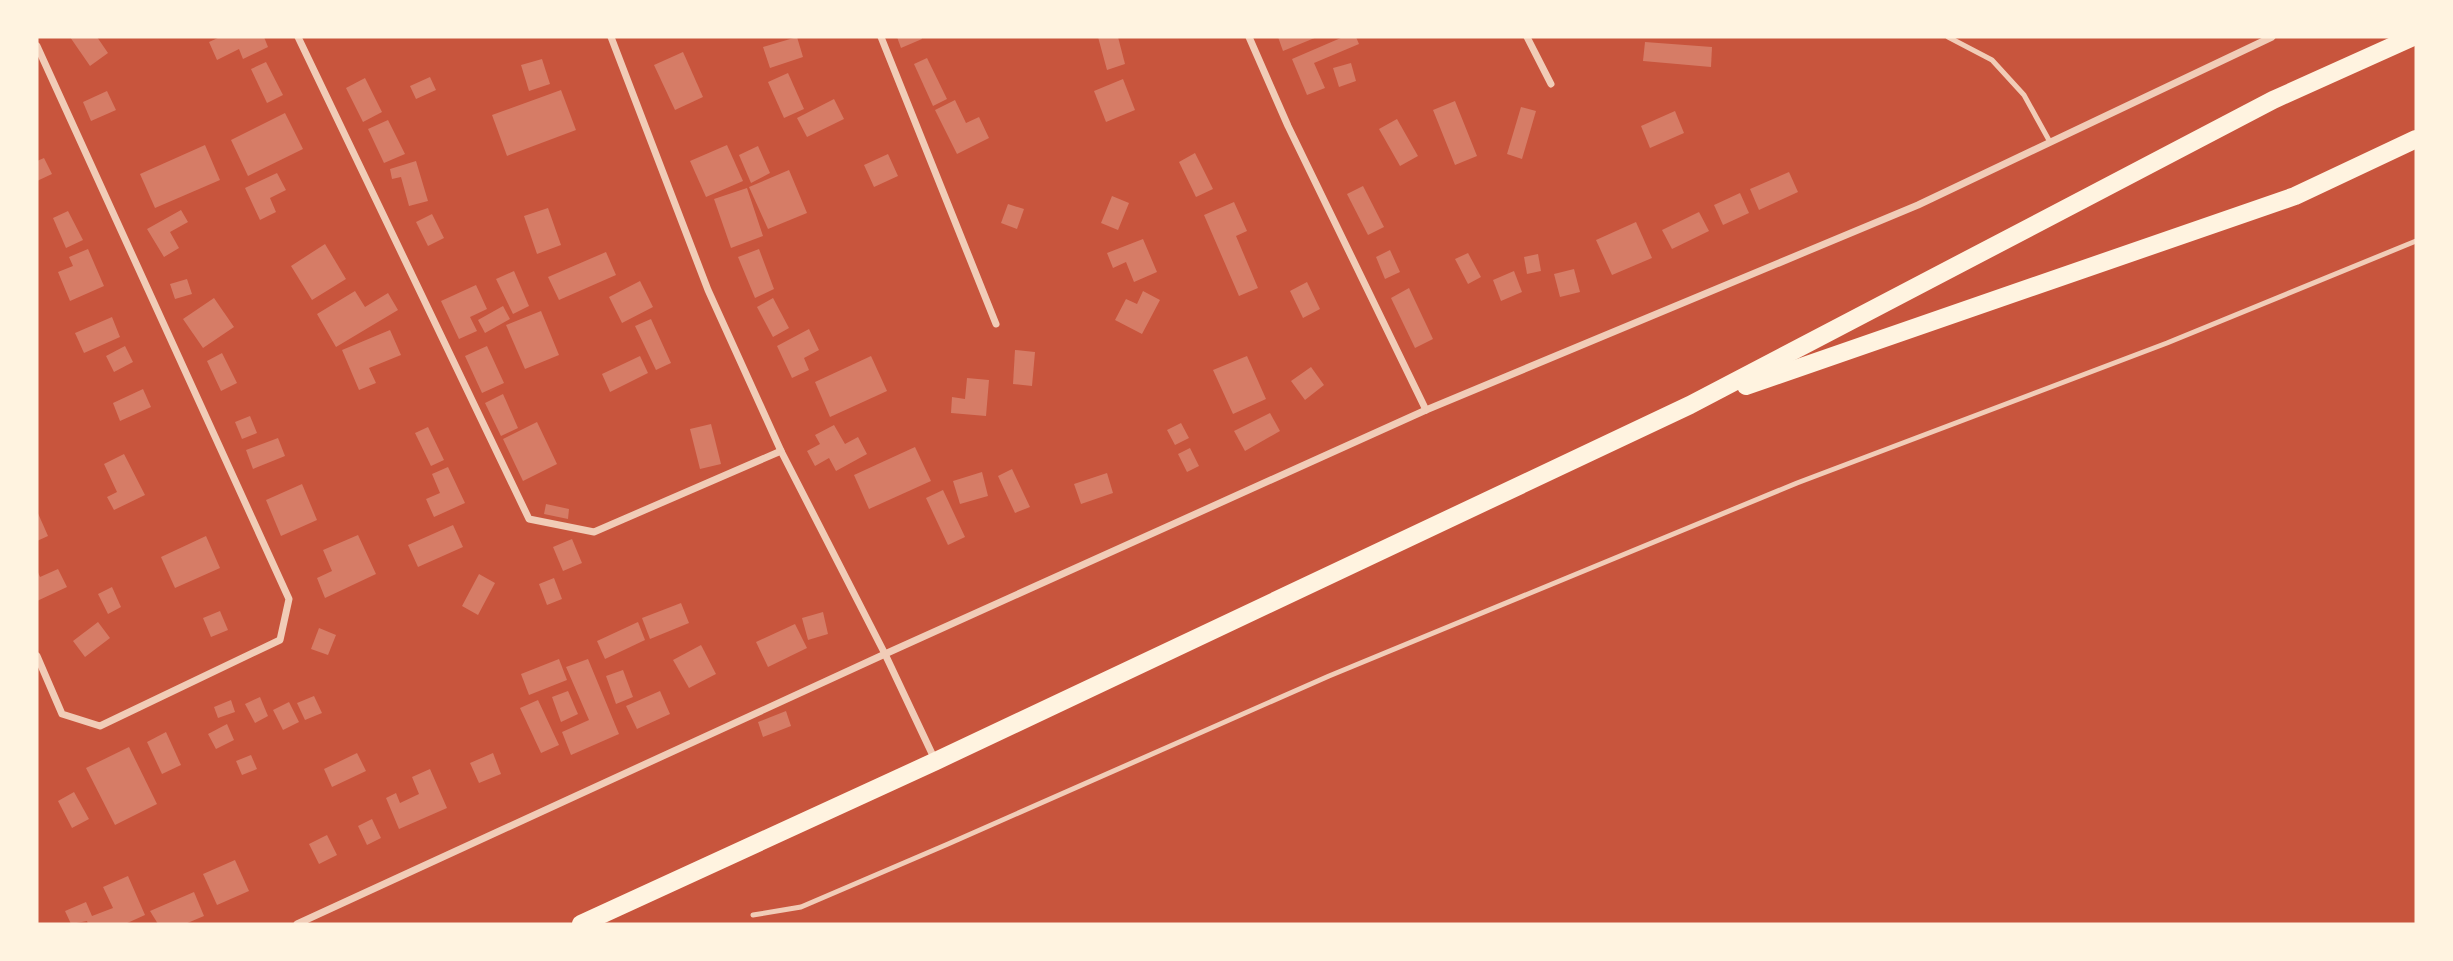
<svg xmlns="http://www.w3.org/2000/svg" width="2453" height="961" viewBox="0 0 2453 961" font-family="'PT Sans',sans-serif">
<rect width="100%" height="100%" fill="#c8553d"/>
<g fill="#d67c66">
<path d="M70 37H97L108 53 90 66Z"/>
<path d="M220 37H264L268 47 243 59 239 49 217 60 209 42Z"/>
<path d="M797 37 803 57 770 68 763 47Z"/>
<path d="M897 37H921L922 39 901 48Z"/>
<path d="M1098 37H1118L1125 64 1107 70Z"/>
<path d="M1278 37H1317L1283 51Z"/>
<path d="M1343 37H1356L1359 44 1314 63 1325 88 1307 95 1292 59Z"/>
<path d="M1645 42 1712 47 1711 67 1643 61Z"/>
<path d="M683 52 703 97 675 110 654 65Z"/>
<path d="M927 58 947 99 933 106 914 64Z"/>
<path d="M542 59 550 84 529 91 521 65Z"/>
<path d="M266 62 283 95 267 103 251 69Z"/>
<path d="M1351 63 1356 81 1339 87 1333 68Z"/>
<path d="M788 73 804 109 784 118 768 82Z"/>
<path d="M430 77 436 90 416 99 410 86Z"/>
<path d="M365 78 382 112 363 122 346 88Z"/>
<path d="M1123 79 1135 110 1106 122 1094 91Z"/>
<path d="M561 90 576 130 507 156 492 115Z"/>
<path d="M107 91 116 110 91 121 83 102Z"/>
<path d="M834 99 844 119 807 137 797 118Z"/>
<path d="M955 100 966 123 979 117 989 138 957 154 935 110Z"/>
<path d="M1455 101 1477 156 1455 165 1433 110Z"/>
<path d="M1521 107 1536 111 1522 159 1507 154Z"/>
<path d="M1675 111 1684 133 1650 148 1641 126Z"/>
<path d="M285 113 303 149 248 176 231 140Z"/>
<path d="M1397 119 1418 156 1400 166 1379 129Z"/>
<path d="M388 120 405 154 384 163 368 129Z"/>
<path d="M205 145 220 180 155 208 140 174Z"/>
<path d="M727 145 743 181 706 197 690 161Z"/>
<path d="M758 146 770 173 751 183 739 155Z"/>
<path d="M1195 153 1213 189 1196 197 1179 162Z"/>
<path d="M888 154 898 176 874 187 864 165Z"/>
<path d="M44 158 52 174 37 181V161Z"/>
<path d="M416 161 428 201 409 206 401 177 392 179 390 169Z"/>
<path d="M789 170 807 213 768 229 749 187Z"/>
<path d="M1789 172 1798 192 1759 210 1750 189Z"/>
<path d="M277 173 286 190 270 198 276 212 260 220 245 188Z"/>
<path d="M1363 186 1384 227 1368 235 1347 194Z"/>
<path d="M747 188 763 236 731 248 714 199Z"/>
<path d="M1740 193 1749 213 1723 225 1714 205Z"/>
<path d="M1112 196 1129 203 1118 230 1101 223Z"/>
<path d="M1234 202 1247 231 1236 236 1258 288 1239 296 1204 215Z"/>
<path d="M1008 204 1024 209 1017 229 1001 223Z"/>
<path d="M548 208 561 245 537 254 524 216Z"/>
<path d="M181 210 188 222 170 232 179 248 164 257 147 229Z"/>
<path d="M68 211 83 240 66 248 53 218Z"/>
<path d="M1699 212 1709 231 1672 249 1662 230Z"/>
<path d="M432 214 444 238 428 246 416 222Z"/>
<path d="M1636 222 1652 258 1612 275 1596 240Z"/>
<path d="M1143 239 1157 272 1134 282 1126 262 1113 268 1107 253Z"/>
<path d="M325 244 346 279 312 300 291 266Z"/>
<path d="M88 249 104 286 70 301 58 272 73 266 69 257Z"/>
<path d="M759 249 774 289 755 298 738 257Z"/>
<path d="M1390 250 1400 272 1385 279 1376 257Z"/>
<path d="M606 252 616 275 559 300 548 277Z"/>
<path d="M1468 253 1481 277 1468 284 1455 259Z"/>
<path d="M1538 254 1541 271 1527 274 1524 257Z"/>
<path d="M1574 269 1580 292 1560 297 1554 274Z"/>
<path d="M514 271 529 306 513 314 496 279Z"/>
<path d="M1514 271 1522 292 1501 301 1493 280Z"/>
<path d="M187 279 192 294 175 299 170 284Z"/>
<path d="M640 281 653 307 622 323 609 297Z"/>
<path d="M1307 282 1320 309 1303 318 1290 291Z"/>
<path d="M476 285 487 309 470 317 477 331 459 339 441 301Z"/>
<path d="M1409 288 1433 339 1415 348 1391 298Z"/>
<path d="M355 291 365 307 388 293 398 310 336 347 317 314Z"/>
<path d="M1143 291 1160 300 1142 334 1115 320 1126 299 1137 304Z"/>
<path d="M214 298 234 327 203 348 183 319Z"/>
<path d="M773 298 789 328 773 337 757 307Z"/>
<path d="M503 306 510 319 485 333 478 320Z"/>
<path d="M541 311 559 355 525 369 506 325Z"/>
<path d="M112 317 120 337 84 353 75 333Z"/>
<path d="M651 319 671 363 656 370 635 326Z"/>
<path d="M809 329 819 350 804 358 809 370 792 378 777 346Z"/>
<path d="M390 330 401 355 369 368 376 383 359 390 342 350Z"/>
<path d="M125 346 133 362 114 372 106 356Z"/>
<path d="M487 346 504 383 482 393 465 356Z"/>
<path d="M1015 350 1035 352 1032 386 1013 384Z"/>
<path d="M222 353 237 383 221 391 207 361Z"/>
<path d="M640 356 648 373 610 392 602 374Z"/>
<path d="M871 356 887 391 830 417 815 382Z"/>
<path d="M1247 356 1266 399 1233 414 1213 370Z"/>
<path d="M1311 367 1324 385 1305 400 1291 381Z"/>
<path d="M967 378 989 380 986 416 951 413 952 397 965 399Z"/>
<path d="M143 389 151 407 120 421 113 403Z"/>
<path d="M503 394 518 428 501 436 485 403Z"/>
<path d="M1270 413 1280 431 1245 451 1234 431Z"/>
<path d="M250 416 257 433 242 439 235 422Z"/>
<path d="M537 422 557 464 523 481 503 439Z"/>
<path d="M1181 423 1189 438 1175 445 1167 430Z"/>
<path d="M711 424 721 464 700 469 690 429Z"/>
<path d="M834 425 845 444 858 437 867 454 836 471 829 458 815 466 807 451 820 444 815 435Z"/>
<path d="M428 427 444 460 431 466 415 433Z"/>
<path d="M278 438 285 456 253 469 246 450Z"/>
<path d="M915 447 931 481 869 509 854 475Z"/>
<path d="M1190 448 1199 466 1187 472 1178 454Z"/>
<path d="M124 454 145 495 114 510 107 497 117 492 104 464Z"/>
<path d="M448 467 465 503 434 517 426 499 440 493 432 474Z"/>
<path d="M1012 469 1030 507 1015 513 998 476Z"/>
<path d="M982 472 988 496 960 504 953 481Z"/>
<path d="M1107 473 1113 493 1081 504 1074 484Z"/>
<path d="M302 484 317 520 281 536 266 500Z"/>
<path d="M943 490 965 537 948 545 926 498Z"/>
<path d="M546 504 569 509 568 519 544 514Z"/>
<path d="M37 511 48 536 37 541Z"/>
<path d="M453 525 463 547 418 567 408 545Z"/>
<path d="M358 535 376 574 325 598 317 578 332 571 323 550Z"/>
<path d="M206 536 220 568 175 588 161 557Z"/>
<path d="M572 539 582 563 563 571 553 547Z"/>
<path d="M58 569 67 587 37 601V570L40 577Z"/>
<path d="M479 574 495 583 478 615 462 606Z"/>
<path d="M554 578 562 599 547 605 539 584Z"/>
<path d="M112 587 121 607 108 614 98 594Z"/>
<path d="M681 603 689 623 650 639 642 618Z"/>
<path d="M220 611 228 630 211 637 203 618Z"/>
<path d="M823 612 828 634 808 640 802 618Z"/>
<path d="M98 622 110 638 85 657 73 641Z"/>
<path d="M638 622 645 640 605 659 597 641Z"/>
<path d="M795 624 807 648 768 667 756 642Z"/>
<path d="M319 628 336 635 328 655 311 649Z"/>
<path d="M701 645 716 674 689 688 673 660Z"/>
<path d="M559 659 567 680 529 695 521 674Z"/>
<path d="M588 659 619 734 571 755 562 732 589 720 566 667Z"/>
<path d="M623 670 633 697 616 704 606 676Z"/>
<path d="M568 691 578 714 561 722 552 697Z"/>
<path d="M660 691 670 714 637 729 626 706Z"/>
<path d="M314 696 322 713 305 720 297 703Z"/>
<path d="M260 697 268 716 255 723 245 704Z"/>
<path d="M231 700 235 712 218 718 214 707Z"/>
<path d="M538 700 559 745 541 753 520 708Z"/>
<path d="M289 702 299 722 283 730 273 710Z"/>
<path d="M786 711 791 726 763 737 758 722Z"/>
<path d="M227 724 234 740 216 749 208 734Z"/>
<path d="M166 732 181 765 162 774 147 742Z"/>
<path d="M129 747 157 804 115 825 86 768Z"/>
<path d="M357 753 366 771 332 787 324 769Z"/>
<path d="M493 753 501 774 479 783 470 763Z"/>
<path d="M251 755 257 769 242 775 236 761Z"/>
<path d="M430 769 447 808 399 829 386 798 396 793 400 803 419 794 412 777Z"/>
<path d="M74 792 89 819 72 828 58 801Z"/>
<path d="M372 819 381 838 367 845 358 826Z"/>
<path d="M327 835 337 855 319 864 309 844Z"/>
<path d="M235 860 249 891 217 905 203 874Z"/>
<path d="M128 876 145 915 125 924H88L87 921 71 924 65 911 86 902 92 916 113 908 103 887Z"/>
<path d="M194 892 204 916 185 924H158L150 911Z"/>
</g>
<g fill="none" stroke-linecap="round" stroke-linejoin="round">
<g stroke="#f1ccb7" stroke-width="5">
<path d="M1948 37 1992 60 2024 95 2050 142"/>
<path d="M753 915 801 907 948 844 1329 676 1797 483 2167 343 2416 241"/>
</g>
<g stroke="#f1ccb7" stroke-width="7">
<path d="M298 37 529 519 594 532 781 451"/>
<path d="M611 37 708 290 781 451 885 654 935 760"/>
<path d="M881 37 996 324"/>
<path d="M1249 37 1288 126 1426 410"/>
<path d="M1527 37 1551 84"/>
<path d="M37 46 289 599 280 640 100 726 62 714 37 656"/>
<path d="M297 924 885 654 1426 410 1918 205 2272 37"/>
</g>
<g stroke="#fff3e0" stroke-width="18">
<path d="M1746 386 2295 196 2416 139"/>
<path d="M581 924 936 761 1690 405 2273 100 2413 37"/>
</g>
</g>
<rect width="2453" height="961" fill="none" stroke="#fff3e0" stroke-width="77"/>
</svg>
